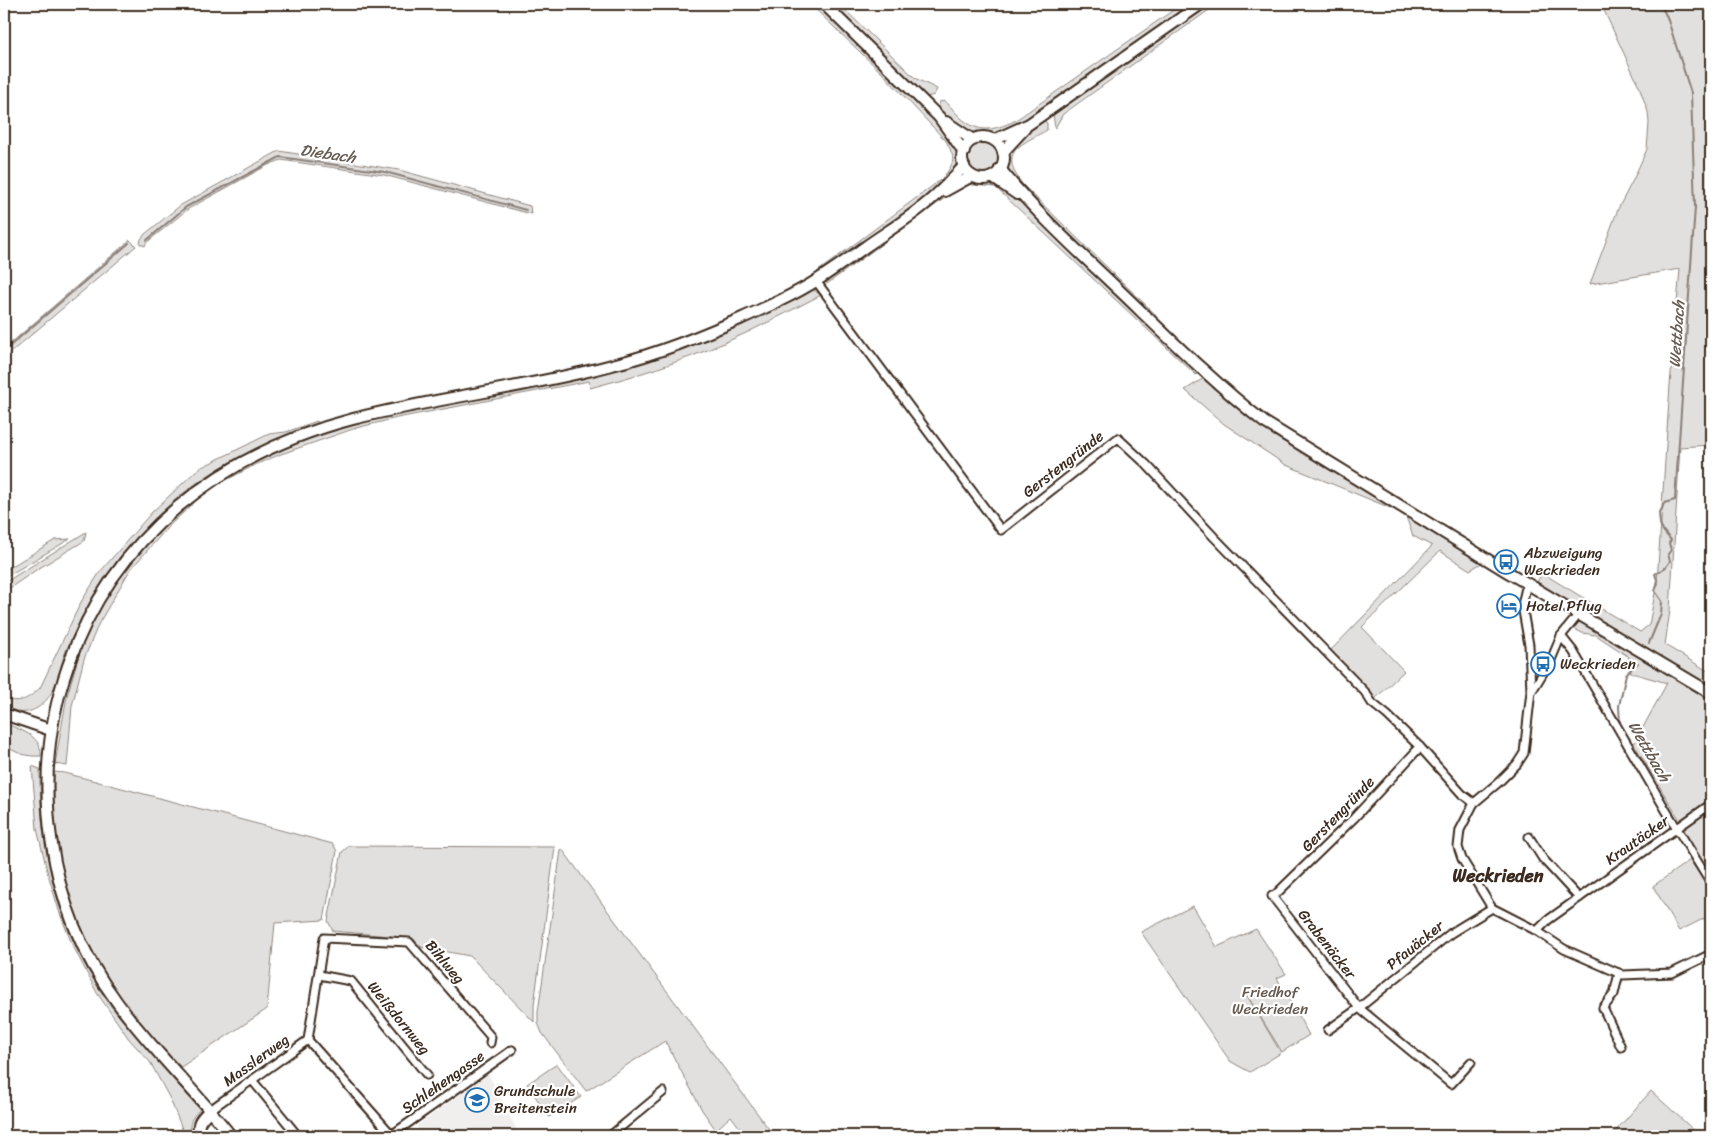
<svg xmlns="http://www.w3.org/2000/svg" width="1715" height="1140" viewBox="0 0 1715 1140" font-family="Sriracha,sans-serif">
<rect width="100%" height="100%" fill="#fff"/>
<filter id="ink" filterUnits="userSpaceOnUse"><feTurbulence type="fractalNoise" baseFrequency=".02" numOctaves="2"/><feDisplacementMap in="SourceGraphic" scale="10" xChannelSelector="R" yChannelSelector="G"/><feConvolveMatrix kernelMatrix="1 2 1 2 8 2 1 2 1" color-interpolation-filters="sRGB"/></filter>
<g filter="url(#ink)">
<path fill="#f1efee" d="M488 1073 520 1136H420L417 1126Z"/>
<g fill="#e2e0de" stroke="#8e857e">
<path d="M810 4H819L939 122 959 150V160L953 173 925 198 881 231 823 271 817 272 943 178C955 161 956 160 946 141L884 75Z"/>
<path d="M831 4H839L915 78 937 89 934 95 927 97Z"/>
<path d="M1182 4H1191L1018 126 997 136H969L959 129 940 110 939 102 945 101C949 104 952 109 956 113 975 134 992 132 1016 120Z"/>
<path d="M1208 4 1216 5 1063 114 1055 128 1053 114 1057 107Z"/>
<path d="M1601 4H1711V445L1680 447 1670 610 1665 645 1711 673V688L1537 582 1542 573 1640 632 1649 625 1657 582 1670 385 1680 269 1590 284 1618 209 1633 180 1647 149 1649 123 1648 112 1639 86Z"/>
<path d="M1043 120 1047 123V130C1021 145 997 151 1023 185L1155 314 1154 318 1019 186 1007 171 1006 159 1009 147 1034 125Z"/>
<circle cx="983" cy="158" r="17"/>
<path d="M279 151 399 170 530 206 531 214 384 175 281 160 268 165 188 209 146 243 145 246 140 244 141 239 145 234 181 205Z"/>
<path d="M972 180 990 181 1015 197 1199 372 1196 375 995 187 964 184 827 284 826 279 948 190Z"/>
<path d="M130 240 136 246 4 358V349Z"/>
<path d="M811 288 822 296H819C788 312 756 329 724 343 681 362 635 376 590 388L589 381 397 418 356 428 281 454 253 466 217 485 196 501 169 526 130 570 99 623 84 659 72 706 67 766 55 764 67 696 85 634 109 587 170 516 191 500 247 464 300 441 352 424 638 362C699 345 755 317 811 288Z"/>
<path d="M1204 378 1261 426 1485 561 1470 570 1440 551 1362 627 1404 671 1374 700 1329 652 1432 546 1413 536 1405 514 1286 465 1224 424 1185 390Z"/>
<path d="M317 421 319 425C236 450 170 491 118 561 107 576 96 591 87 608 79 624 70 640 64 656 60 668 58 681 52 692 40 712 25 716 4 710V699C21 703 27 700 40 688L81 602 100 572 152 512 198 469 269 434 286 432Z"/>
<path d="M86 532 84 541 36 570 4 592V583Z"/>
<path d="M70 539 4 578V571L55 540Z"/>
<path d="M1581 621 1672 676 1711 702V800L1681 822 1634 744 1667 683 1632 673 1628 667 1629 657 1596 635 1582 633 1571 627Z"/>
<path d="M4 723C20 730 42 735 41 756 26 757 16 753 4 745Z"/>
<path d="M32 766 40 769C39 853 59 933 108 1002 116 1014 126 1024 135 1034 156 1060 178 1084 200 1109 191 1118 187 1125 193 1136H185L170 1099 150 1062 129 1039 97 993 72 944 60 914 48 874 37 829Z"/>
<path d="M54 772 65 773 333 844 337 851 324 920 275 923 267 1009 181 1067C155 1040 127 1014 108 983 82 943 64 895 57 848 53 823 54 797 54 772Z"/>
<path d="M1711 808V883L1680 832 1684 827Z"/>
<path d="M349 846 555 847 534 1005V1022L470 956 421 947 413 938 333 931 328 921 342 852Z"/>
<path d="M562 849 774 1136H746L731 1116 716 1130 702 1110 665 1041 586 1091 542 1033 538 1023V1012L561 850Z"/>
<path d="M1690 860 1711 892V918L1709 916 1679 931 1653 886Z"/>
<path d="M1193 906 1217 947 1256 929 1286 974 1277 978 1309 1035 1282 1052 1245 992 1281 1053 1250 1072 1244 1069 1230 1061 1141 932Z"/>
<path d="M557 1064 581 1097 549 1117 527 1084Z"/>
<path d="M1651 1091 1700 1136H1611Z"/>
</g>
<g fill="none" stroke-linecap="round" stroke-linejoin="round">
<g stroke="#887e77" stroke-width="2">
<path d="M147 240 186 207 280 157 385 172 526 210"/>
<path d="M4 351 129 243"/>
<path d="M1649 643 1661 614 1662 601 1655 591 1658 583 1655 574 1666 567 1670 561 1668 554 1671 550 1669 543 1671 540C1660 527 1660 530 1659 512L1662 509 1664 503 1675 500 1695 207 1691 93 1667 17 1660 4"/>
<path d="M1638 663 1626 674 1619 706 1620 724 1678 822"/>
<path d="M1684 833 1711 876"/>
</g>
<g stroke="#3b2a1e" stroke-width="11">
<g id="street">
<path d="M816 281 1001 530 1118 438 1146 464 1214 537 1365 692 1372 703 1387 715 1420 747 1462 794 1474 803"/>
<path d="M1527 583 1522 605 1529 645 1531 691 1524 753 1517 764 1499 782 1474 803 1460 830 1458 847 1462 859 1492 908 1537 931 1564 949 1623 975 1672 973 1711 954"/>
<path d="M1561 636 1579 614"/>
<path d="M1532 691 1551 660 1561 636 1573 651 1667 812 1711 884"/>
<path d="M1529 837 1543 859 1579 898"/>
<path d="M1272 896 1359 1008 1451 1084 1471 1062"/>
<path d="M1273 897 1354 818 1420 747"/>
<path d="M1537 931 1548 920 1711 804"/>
<path d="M1619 973 1614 994 1603 1008 1621 1047"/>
<path d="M319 975 351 981 427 1075"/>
<path d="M1328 1030 1359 1008 1451 933 1492 908"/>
<path d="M308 1040 392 1135"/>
<path d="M252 1080 298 1136"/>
<path d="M210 1110 308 1040 324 938 409 942 491 1037 490 1043"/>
<path d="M390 1136 512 1050"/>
<path d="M610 1136 663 1092"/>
</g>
</g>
<g stroke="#3b2a1e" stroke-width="14">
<g id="secondary">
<path d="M824 4 939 117 964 152"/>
<path d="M946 122 973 140"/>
<circle cx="983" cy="158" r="21"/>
<path d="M994 140 1029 124 1201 4"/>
<path d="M1003 152 1025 128"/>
<path d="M1000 169C1037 214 1079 252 1120 291 1167 336 1213 382 1264 422L1506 571 1711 693"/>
<path d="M992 177 1017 194"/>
<path d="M945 191 972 176"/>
<path d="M4 714 51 730"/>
<path d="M201 1136C195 1124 201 1119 210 1110"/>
<path d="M231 1136C195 1090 151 1049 117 1002 46 907 29 777 68 666 113 536 222 453 353 419 438 397 527 388 612 365 657 354 698 337 740 319 767 307 794 295 819 279 834 269 850 258 865 247 889 230 915 215 936 195 946 186 955 176 964 166"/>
</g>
</g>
<use href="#street" stroke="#fff" stroke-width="7"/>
<use href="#secondary" stroke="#fff" stroke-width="10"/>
</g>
</g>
<defs>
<g id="bus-ring" transform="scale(1.25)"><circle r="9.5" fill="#fff" stroke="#1f6fb2" stroke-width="1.5"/><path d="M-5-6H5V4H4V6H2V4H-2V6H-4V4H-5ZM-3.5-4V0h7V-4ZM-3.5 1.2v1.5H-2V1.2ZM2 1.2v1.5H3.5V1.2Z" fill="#1f6fb2"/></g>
<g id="hotel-ring" transform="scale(1.25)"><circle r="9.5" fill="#fff" stroke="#1f6fb2" stroke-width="1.5"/><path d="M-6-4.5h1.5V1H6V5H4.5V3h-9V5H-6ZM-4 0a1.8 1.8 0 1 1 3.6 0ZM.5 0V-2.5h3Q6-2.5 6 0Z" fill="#1f6fb2"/></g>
<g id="school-ring" transform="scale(1.25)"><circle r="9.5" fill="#fff" stroke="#1f6fb2" stroke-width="1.5"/><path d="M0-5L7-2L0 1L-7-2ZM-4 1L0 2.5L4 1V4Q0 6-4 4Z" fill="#1f6fb2"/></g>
</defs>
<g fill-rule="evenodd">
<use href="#bus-ring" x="1506" y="562"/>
<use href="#hotel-ring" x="1509" y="606"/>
<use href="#bus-ring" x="1543" y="664"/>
<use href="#school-ring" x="477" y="1100"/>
</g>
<g text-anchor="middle" stroke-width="4.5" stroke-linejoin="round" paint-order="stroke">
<g font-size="15" fill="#3b2a1e" stroke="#fff">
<text transform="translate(1063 464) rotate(-38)" y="5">Gerstengründe</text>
<text transform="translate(1338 814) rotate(-46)" y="5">Gerstengründe</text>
<text transform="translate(1637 840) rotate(-35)" y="5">Krautäcker</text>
<text transform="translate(1327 944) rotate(52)" y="5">Grabenäcker</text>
<text transform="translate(1415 945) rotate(-39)" y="5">Pfauäcker</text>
<text transform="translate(445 962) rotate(50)" y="5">Bihlweg</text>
<text transform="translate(399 1018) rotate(51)" y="5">Weißdornweg</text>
<text transform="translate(256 1060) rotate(-36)" y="5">Masslerweg</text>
<text transform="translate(443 1082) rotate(-35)" y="5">Schlehengasse</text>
</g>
<g font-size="15" fill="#3b2a1e" stroke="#fff" text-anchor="start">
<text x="1524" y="558">Abzweigung<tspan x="1524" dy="17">Weckrieden</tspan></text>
<text x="1526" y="611">Hotel Pflug</text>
<text x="1560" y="669">Weckrieden</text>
<text x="494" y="1096">Grundschule<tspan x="494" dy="17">Breitenstein</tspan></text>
</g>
<g font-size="15" fill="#65584e" stroke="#fff">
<text x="1270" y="997">Friedhof<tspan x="1270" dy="17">Weckrieden</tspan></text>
</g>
<g font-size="16" font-style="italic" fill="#685b52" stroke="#fff">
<text transform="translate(328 153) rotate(8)" y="6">Diebach</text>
<text transform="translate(1676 334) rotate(-86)" y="6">Wettbach</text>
<text transform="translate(1650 751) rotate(60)" y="6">Wettbach</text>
</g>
<g font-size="18" font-weight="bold" fill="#3b2a1e" stroke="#fff">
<text x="1498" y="882">Weckrieden</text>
</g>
</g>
<rect width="1715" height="1140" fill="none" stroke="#fff" stroke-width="20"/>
<rect x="10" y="10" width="1695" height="1120" fill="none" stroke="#3b2a1e" stroke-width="2" filter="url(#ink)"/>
</svg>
